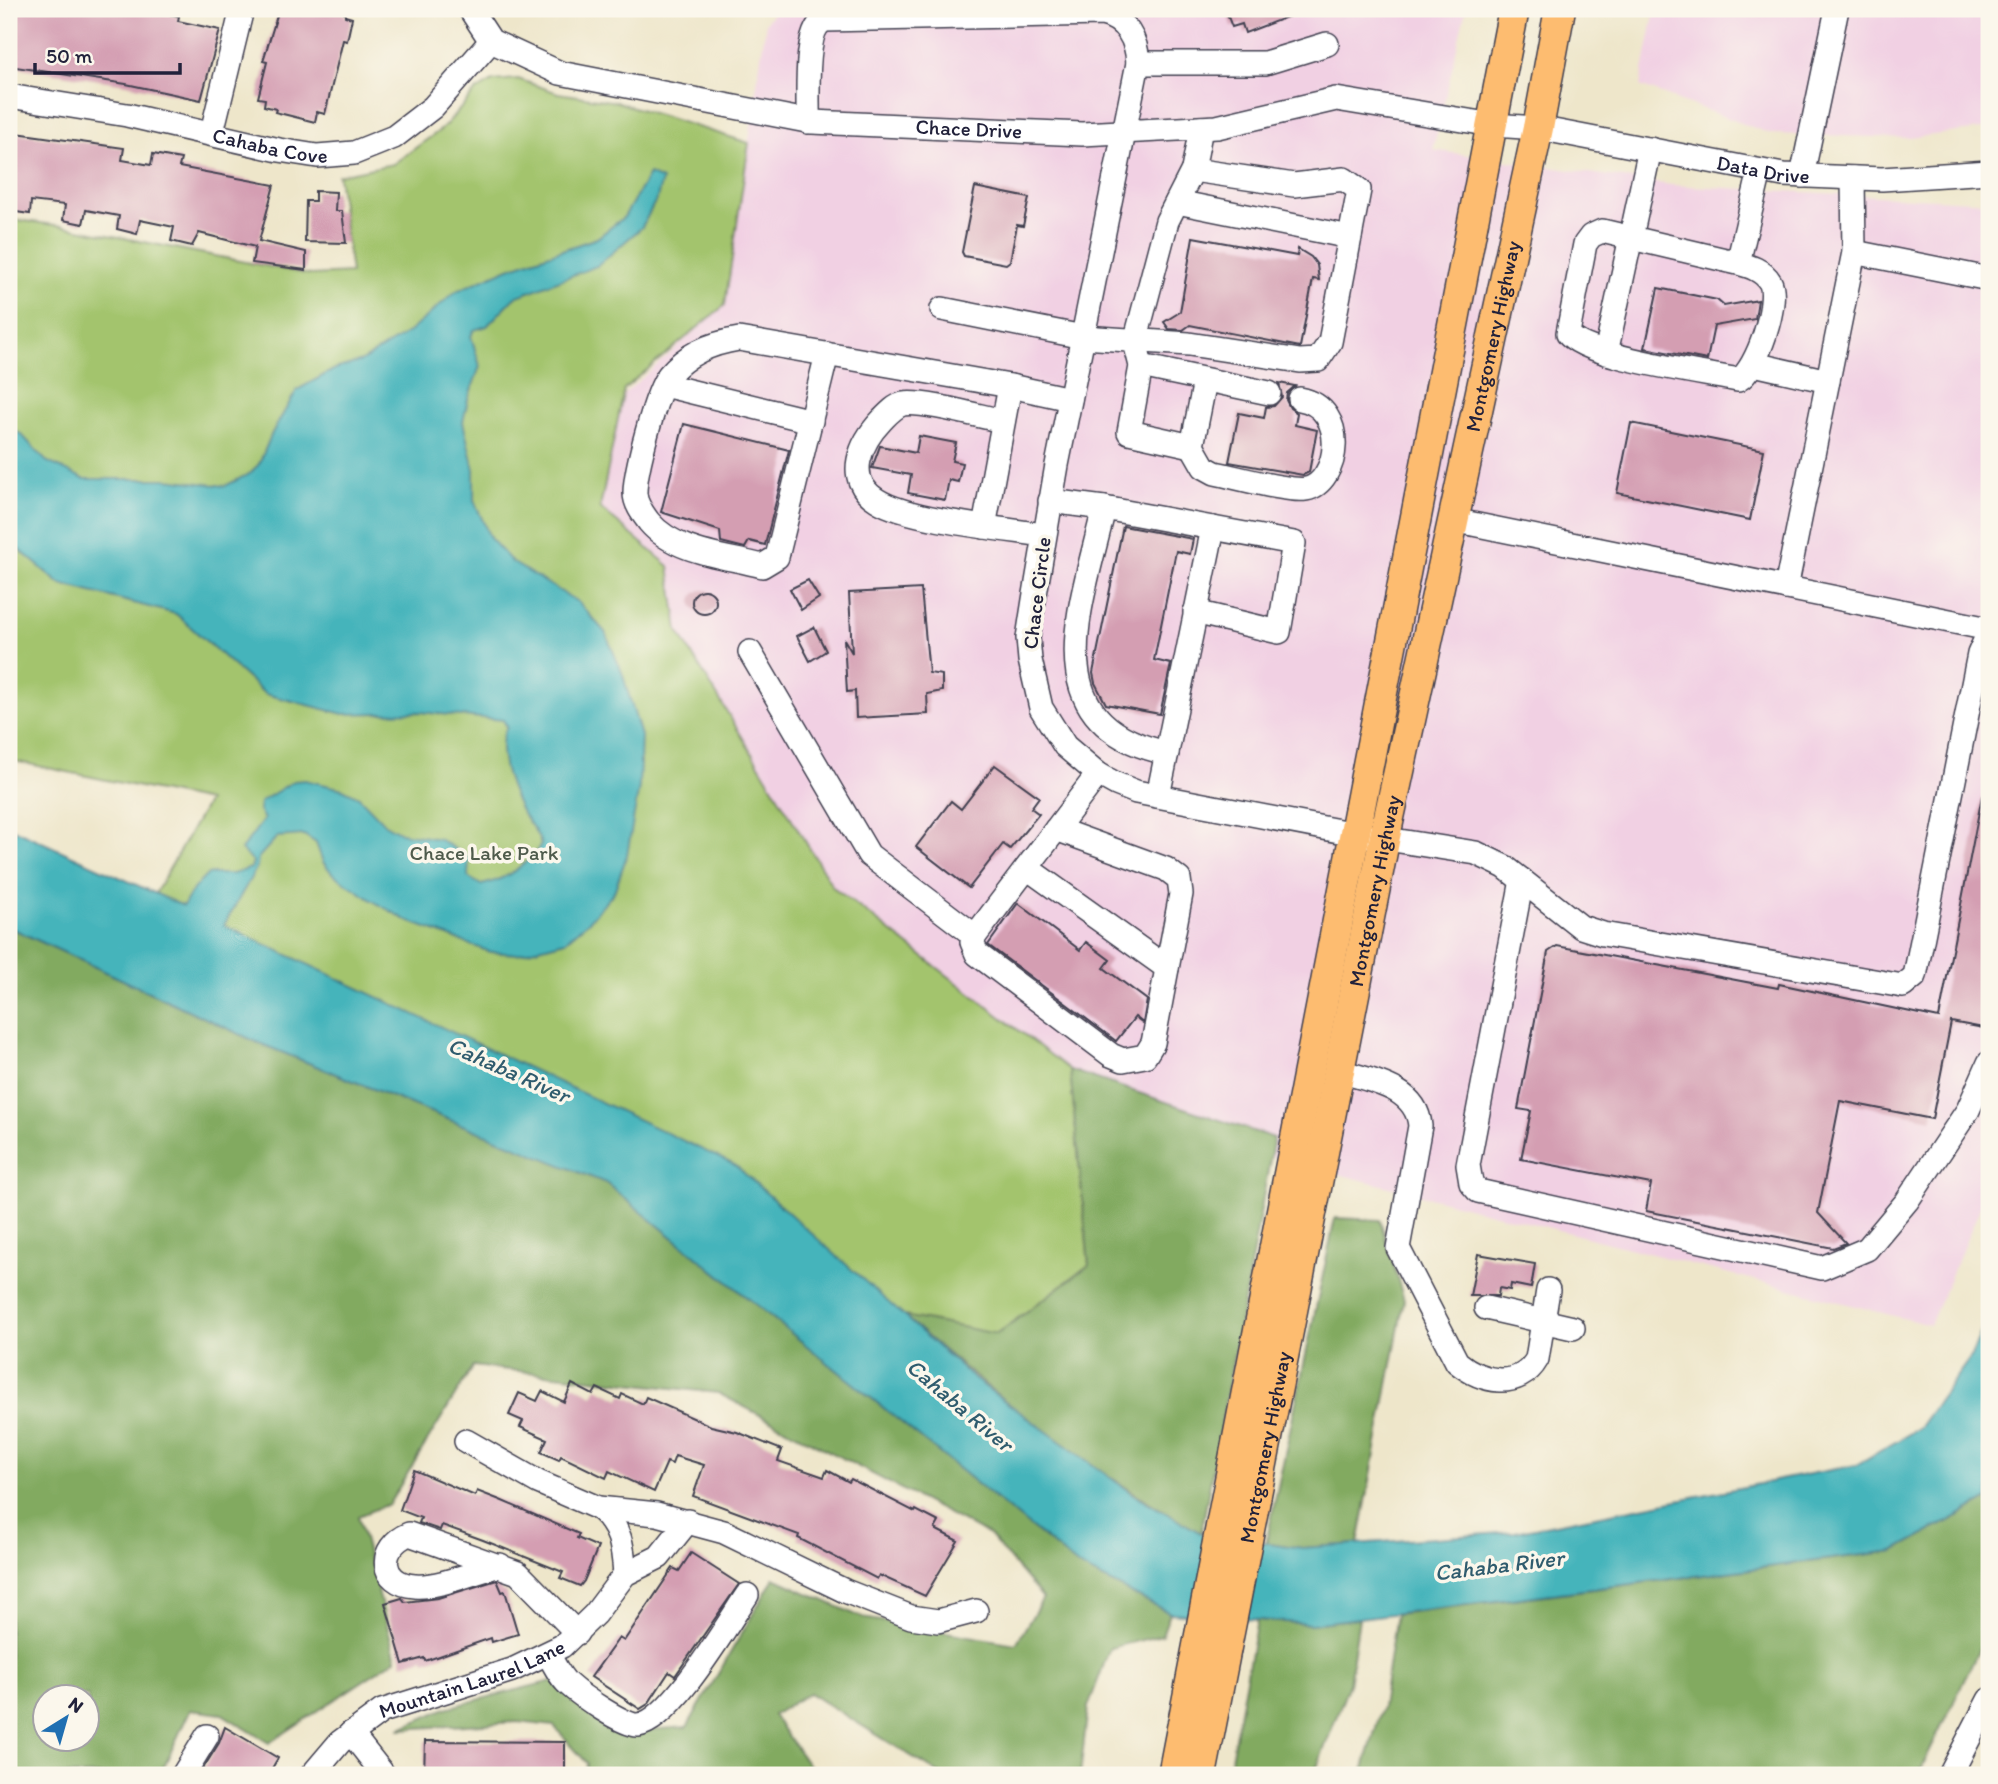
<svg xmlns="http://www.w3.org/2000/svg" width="1998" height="1784" viewBox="0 0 1998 1784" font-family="Itim,sans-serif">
<rect width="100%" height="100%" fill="#fbf7ec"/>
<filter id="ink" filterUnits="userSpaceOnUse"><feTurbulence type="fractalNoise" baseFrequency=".0143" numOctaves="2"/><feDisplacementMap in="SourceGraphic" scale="14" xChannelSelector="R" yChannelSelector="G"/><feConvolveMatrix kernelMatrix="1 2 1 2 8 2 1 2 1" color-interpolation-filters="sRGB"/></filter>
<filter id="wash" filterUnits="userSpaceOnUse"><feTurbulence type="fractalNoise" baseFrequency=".00686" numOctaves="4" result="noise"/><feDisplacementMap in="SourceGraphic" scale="28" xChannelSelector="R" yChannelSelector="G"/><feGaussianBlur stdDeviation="1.57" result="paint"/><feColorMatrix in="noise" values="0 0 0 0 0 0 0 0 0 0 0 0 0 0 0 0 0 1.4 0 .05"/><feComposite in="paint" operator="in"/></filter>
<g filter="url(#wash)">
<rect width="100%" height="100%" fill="#eee6ca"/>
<g fill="#f1d0e3">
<path d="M776 9H1466L1433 150 1671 185 1989 202V1187L1930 1325 1138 1123 833 887 678 631 669 569 599 508 624 394 725 305 766 22Z"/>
<path d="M1655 9H1989V128L1910 138 1771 134 1640 86Z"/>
</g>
<path fill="#a3c46d" stroke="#627354" stroke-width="2" d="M518 79 558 93 617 102 749 143 725 305 624 389 600 508 669 566 678 631 833 887 1070 1070 1089 1265 997 1334 835 1327 95 999 208 801 9 760V219L63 226 311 275 351 273 338 175 393 164 443 128 476 91 493 81Z"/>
<g fill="#82aa60" stroke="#52664e" stroke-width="2" fill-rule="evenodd">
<path d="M9 927 259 1043 606 1183 1080 1567 1170 1613 1162 1635 1110 1648 1088 1707 1080 1775H942L809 1693 773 1715 815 1775H586L587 1763 554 1726 517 1722 399 1729 446 1708 567 1677 632 1731 687 1727 774 1578 863 1618 1016 1644 1043 1598 989 1535 718 1393 473 1366 389 1504 358 1516 396 1659 269 1743 222 1714 190 1710 160 1775H9ZM46 1696H88V1738H46Z"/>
<path d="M1070 1070 1274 1138 1201 1533C1094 1473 996 1398 904 1316L997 1334 1089 1265Z"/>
<path d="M1335 1218 1380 1220 1404 1300 1358 1544 1302 1548 1266 1543Z"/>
<path d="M1989 1499V1629L1918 1775H1362L1382 1707 1396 1614 1894 1551Z"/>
<path d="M1359 1618 1349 1684 1314 1775H1228L1257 1620 1311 1624Z"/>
</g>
<path fill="#44b4bb" stroke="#336b7b" stroke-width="2" d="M649 174 662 180 657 198 642 227 597 266 515 297 487 326 474 330 471 336 480 366 468 399 463 422 474 469V500L490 538 512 562 578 602 605 632 622 672 641 736 639 787 627 855 614 892 589 921 565 941 517 954 490 952 408 921 373 901 333 874 323 862 316 843 304 835 277 837 258 858 257 867 224 925 735 1165 973 1378 1133 1494 1201 1533 1302 1548 1514 1532 1856 1465 1919 1428 1970 1358 1989 1314V1499L1894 1551 1311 1624 1170 1613 1080 1567 606 1183 259 1043 9 927V827L183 906 194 888 208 874H233L251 868 253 862 241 850 264 819 259 811 260 802 294 781 305 780 343 789 359 797 385 824 401 833 439 839 469 858 468 877 481 885C503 881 529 864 541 845 537 829 526 821 519 807 509 787 494 747 507 727L503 720 419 712 343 714 265 694 176 614 60 584 9 541V427L22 435 46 461 84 479H167L225 486 251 473 259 464 272 433 297 390 335 369 362 361 409 332 456 291 509 268 597 238 624 217Z"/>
<g id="blocks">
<g fill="#d49eb2">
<path d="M18 9H144L179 16 178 21 220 30 201 100 126 84 9 66 10 13 17 14Z"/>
<path d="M279 9H344L345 16 352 18 347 41 343 40 325 114 317 112 315 122 275 112 276 109 264 106 265 99 258 98 267 62 263 61Z"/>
<path d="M1225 9H1304L1305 10 1245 33 1242 24 1232 27Z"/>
<path d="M9 132 124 148 122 160 151 165 153 154 181 159 179 167 274 185 259 241 306 252V270L252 263 255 247 199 233 192 246 171 241 174 227 140 220 137 234 117 229 119 216 86 210 83 224 63 220 65 205 31 201 30 214 9 211Z"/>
<path d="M975 187 1029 198 1023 226 1017 225 1010 261 1006 264 964 256 962 252Z"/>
<path d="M315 191 336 192 335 211H342L346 243 305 242 306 201H315Z"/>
<path d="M1193 237 1297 256 1298 249 1311 257 1317 265 1319 280 1313 279 1300 347 1190 325 1183 330 1169 329 1164 322 1180 312Z"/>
<path d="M1658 288 1717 300 1724 306 1758 300 1755 319 1714 326 1707 360 1645 348Z"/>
<path d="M1279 383 1295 386 1287 393 1286 400 1290 408 1297 413 1295 425 1317 430 1309 472 1303 475 1229 462 1239 413 1264 418 1266 407 1274 406 1282 397Z"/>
<path d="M1631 423 1764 450 1750 520 1617 493Z"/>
<path d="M684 424 789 450 765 545 749 541 745 548 721 542 720 531 661 512Z"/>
<path d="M919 436 956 443 952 461 962 463 958 482 949 480 945 500 908 493 911 475 872 468 880 446 916 453Z"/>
<path d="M1123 526 1193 539 1190 554 1176 551 1154 660 1171 664 1160 714 1106 704 1095 683 1093 673Z"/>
<path d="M808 580 819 598 801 610 790 589Z"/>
<path d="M921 589 929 673 942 675V691L927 694 928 714 856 718 855 691 847 692 844 639 852 653 849 593Z"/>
<circle cx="704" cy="602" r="12"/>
<path d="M814 627 826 651 810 661 797 636Z"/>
<path d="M995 765 1039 797 1031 808 1039 814 1010 849 1003 844 969 888 916 847 951 801 961 809Z"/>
<path d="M1982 796 1989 797V1029L1951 1022 1932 1119 1840 1101 1818 1213 1846 1243 1833 1248 1646 1211 1651 1184 1521 1159 1531 1111 1518 1109 1548 952 1557 946 1778 988 1779 984 1939 1018Z"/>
<path d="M1018 903 1080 950 1086 942 1110 960 1104 968 1147 1000 1143 1023 1135 1017 1116 1041 988 945Z"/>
<path d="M1478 1254 1535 1264 1531 1288 1511 1284 1510 1290 1499 1288 1498 1296H1470Z"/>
<path d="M572 1384 593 1395 597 1388 620 1399 622 1394 643 1404 646 1397 711 1426 737 1432 782 1450 778 1461 824 1477 827 1470 849 1482 851 1479 915 1512 916 1510 939 1522 935 1529 958 1541 925 1596 879 1575 877 1579 798 1538 799 1535 693 1496 704 1465 675 1456 672 1464 667 1462 654 1492 609 1471 606 1478 561 1456 559 1460 541 1452 547 1439 520 1427 523 1421 509 1415 519 1393 537 1401 542 1391 564 1402Z"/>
<path d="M414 1470 475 1496 477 1491 500 1500 579 1534 577 1538 598 1547 584 1581 580 1586 560 1578 563 1572 483 1540 442 1525 440 1530 419 1523 421 1518 400 1510Z"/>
<path d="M691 1553 739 1584 675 1676 669 1672 648 1704 640 1709 591 1677 619 1638 624 1641 673 1568 679 1571Z"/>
<path d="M497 1580 502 1592 505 1591 518 1634 492 1642 491 1638 425 1661 424 1658 403 1664 385 1603 402 1598 405 1602 438 1598Z"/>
<path d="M225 1727 278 1758 268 1775H199L219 1743Z"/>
<path d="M425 1741 565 1742V1775H424Z"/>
</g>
</g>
</g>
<g filter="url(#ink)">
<use href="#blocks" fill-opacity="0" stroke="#413f50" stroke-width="2"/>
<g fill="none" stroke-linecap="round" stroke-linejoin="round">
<g stroke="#413f50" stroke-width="26">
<g id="minor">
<path id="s1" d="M470 9 491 41 560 73 812 122 1082 134 1217 127 1336 99 1493 125 1538 128 1783 175 1882 179 1989 172"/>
<path d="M1327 44 1265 63H1138L1057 465 1034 600 1028 638 1030 660 1041 708 1065 746 1098 774 1116 784 1136 792 1355 834 1476 853 1505 867 1581 927 1603 934 1903 986 1915 976 1979 654 1989 632"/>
<path id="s2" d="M9 96 127 115 279 150 317 156 354 153 394 137 433 107 491 41"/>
<path d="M808 122C809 99 803 28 825 20L1102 14C1126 19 1137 40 1138 63"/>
<path d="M212 132 242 9"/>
<path d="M1802 176 1837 9"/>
<path d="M1177 202 1350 237"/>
<path d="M1854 252 1989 279"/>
<path d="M1738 263C1749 266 1763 270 1770 282 1780 300 1757 371 1738 380 1705 373 1583 357 1568 333L1585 244 1591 236 1602 231 1738 263 1760 171"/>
<path d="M942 309 1083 337 1189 344 1300 361 1318 360 1330 342 1359 190 1344 179 1294 185 1193 170"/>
<path d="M1606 353 1650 149"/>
<path d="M827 354 777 557 762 566C725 556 675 553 649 522 643 514 635 504 635 493 635 471 656 391 669 375 687 353 713 343 739 339L1010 386"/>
<path d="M1754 364 1828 381"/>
<path d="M1141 366 1269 393"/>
<path d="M1205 381 1192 446 1204 467 1215 473C1236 477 1288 492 1306 489 1339 483 1350 408 1300 399"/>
<path d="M664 385 811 421"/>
<path d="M1003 421C982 417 922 400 903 404 895 406 888 414 882 420 861 442 843 479 877 500 908 520 1004 529 1044 535"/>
<path d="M1192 446 1129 432 1141 366 1135 342 1167 221 1193 170 1201 128"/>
<path d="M1050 501 1104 508 1294 543 1279 632 1195 612"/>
<path d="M1104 508C1083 603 1030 724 1167 753"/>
<path d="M1453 520 1989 629"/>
<path d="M984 527 1010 386 1070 399"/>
<path d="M1786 588 1854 252 1853 178"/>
<path d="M750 652 869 855 975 936"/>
<path d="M1158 796 1213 528"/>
<path d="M1056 829 1166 869 1179 879 1181 894 1153 1043 1145 1056 1123 1060 1111 1055 977 954 972 942 975 936 1098 774"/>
<path d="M1027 868 1167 968"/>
<path d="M1522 880 1468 1165 1471 1183 1478 1191 1822 1268 1867 1249 1907 1201 1968 1110 1989 1063"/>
<path d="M1339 1071C1369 1080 1417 1087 1420 1126L1398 1248 1457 1362C1481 1382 1519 1391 1537 1359L1548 1290"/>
<path d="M1486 1308 1573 1328"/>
<path d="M466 1441 538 1482 598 1508 657 1514 724 1532 845 1591 911 1617 938 1621 976 1611"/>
<path d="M598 1508C621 1526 623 1547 625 1574"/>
<path d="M500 1565C477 1571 438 1588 415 1586 379 1584 377 1547 409 1534L518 1573 577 1633"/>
<path d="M548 1654C554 1664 560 1678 569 1685 580 1695 624 1726 638 1725 671 1721 728 1623 747 1595"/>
<path d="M351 1733 384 1775"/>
<path d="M183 1775 207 1736"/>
<path id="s3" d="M312 1775 340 1742 382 1711 512 1670 562 1646 595 1614 625 1574 659 1557 688 1521"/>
<path d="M1950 1775 1989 1700"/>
</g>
</g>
<g stroke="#413f50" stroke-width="33">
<g id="major">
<path d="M1173 1775 1514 9"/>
<path id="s4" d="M1201 1775 1385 836 1538 128 1560 9"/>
</g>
</g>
<use href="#minor" stroke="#fff" stroke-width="23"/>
<use href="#major" stroke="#fdbc70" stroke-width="30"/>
</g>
</g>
<g text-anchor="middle" stroke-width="7" stroke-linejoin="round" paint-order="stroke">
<g font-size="21" fill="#22223b" stroke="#fbf7ec">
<text dy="7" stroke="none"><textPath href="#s1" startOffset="528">Chace Drive</textPath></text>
<text dy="7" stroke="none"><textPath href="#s2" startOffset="266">Cahaba Cove</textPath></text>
<text dy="7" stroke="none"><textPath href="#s1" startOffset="1332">Data Drive</textPath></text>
<text dy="7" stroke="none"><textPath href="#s4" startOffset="1468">Montgomery Highway</textPath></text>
<text transform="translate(1037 593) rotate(-83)" y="7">Chace Circle</text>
<text dy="7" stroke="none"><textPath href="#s4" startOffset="901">Montgomery Highway</textPath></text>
<text dy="7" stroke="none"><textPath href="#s4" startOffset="334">Montgomery Highway</textPath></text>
<text dy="7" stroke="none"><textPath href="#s3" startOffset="191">Mountain Laurel Lane</textPath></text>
</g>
<g font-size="21" fill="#4f5b4c" stroke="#fbf7ec">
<text x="484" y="860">Chace Lake Park</text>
</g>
<g font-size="23" font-style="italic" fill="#305c6e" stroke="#fbf7ec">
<text transform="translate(509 1070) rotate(24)" y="8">Cahaba River</text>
<text transform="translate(960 1405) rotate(40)" y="8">Cahaba River</text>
<text transform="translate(1499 1565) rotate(-7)" y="8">Cahaba River</text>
</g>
</g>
<rect width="1998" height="1784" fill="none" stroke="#fbf7ec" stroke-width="35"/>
<g transform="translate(66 1718) rotate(37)"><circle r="33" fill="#fbf7ec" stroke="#a4a2a5" stroke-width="2"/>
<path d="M0-5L12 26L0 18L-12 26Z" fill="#1f6fb2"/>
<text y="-10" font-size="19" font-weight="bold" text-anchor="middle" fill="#22223b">N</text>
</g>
<path d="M35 63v10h145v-10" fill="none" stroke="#22223b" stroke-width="3.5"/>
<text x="46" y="63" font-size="21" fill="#22223b" stroke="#fbf7ec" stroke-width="5" paint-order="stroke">50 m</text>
</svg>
